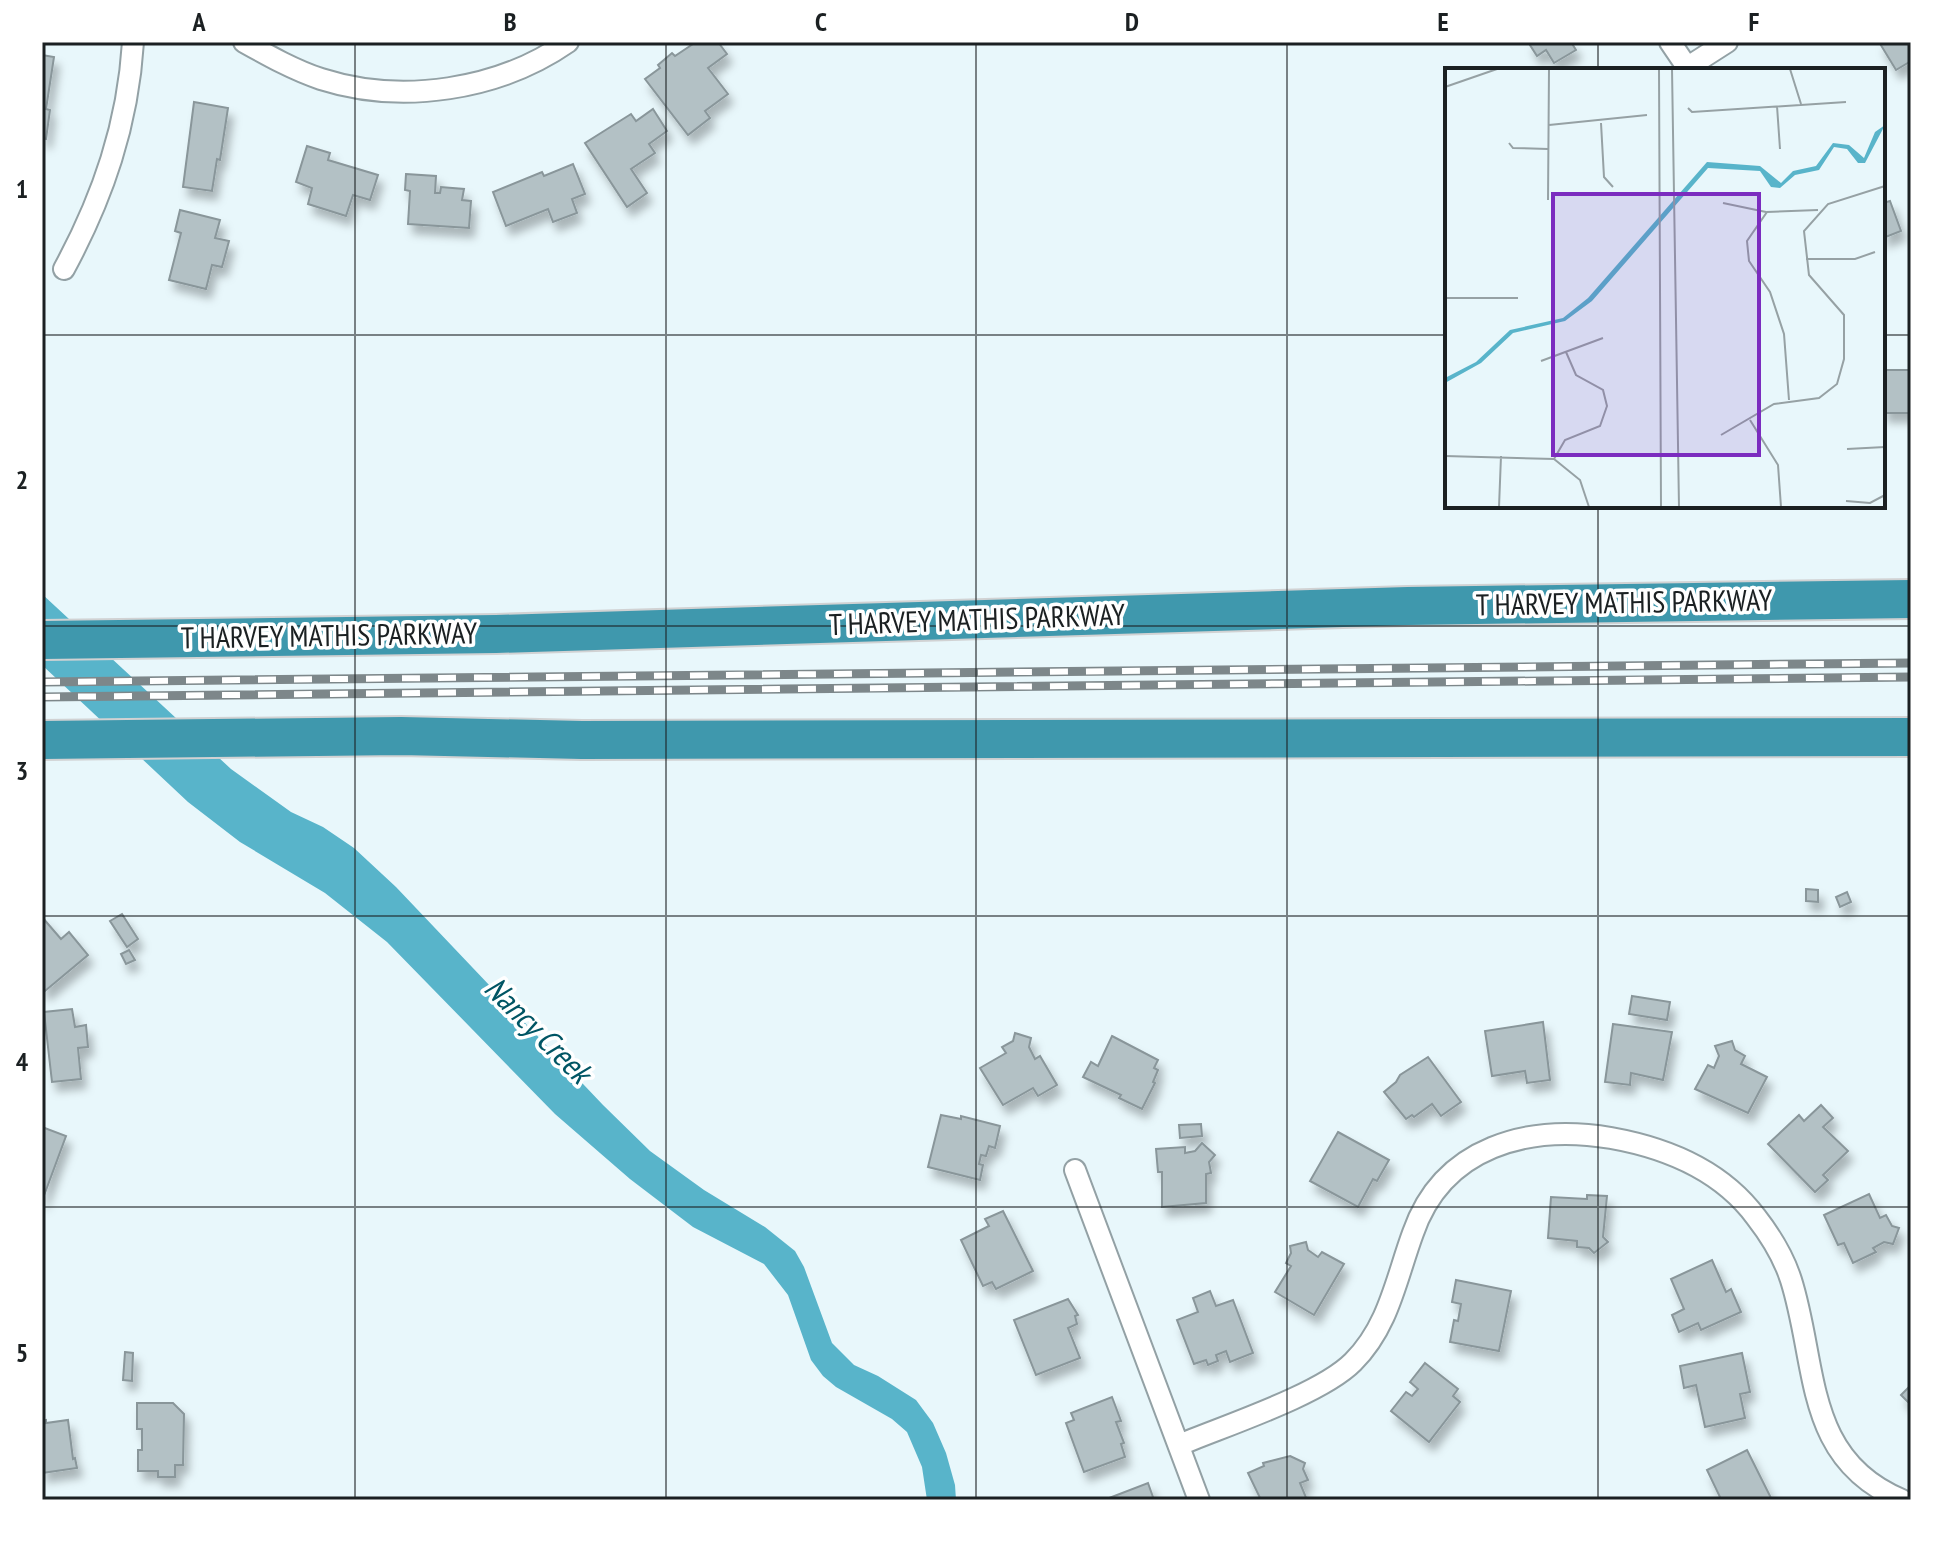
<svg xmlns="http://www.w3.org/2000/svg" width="1953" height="1542" viewBox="0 0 1953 1542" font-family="'PT Sans Narrow',sans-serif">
<defs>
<filter id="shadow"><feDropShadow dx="5" dy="9" stdDeviation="4" flood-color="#0004"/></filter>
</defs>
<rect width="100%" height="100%" fill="#e8f7fb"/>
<path fill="#58b4ca" d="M42 594 231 769 291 812 323 827 354 848 396 887 603 1105 650 1151 704 1190 765 1227 795 1251 804 1267 832 1343 854 1365 878 1376 916 1400 933 1423 946 1453 955 1485 956 1500H927L922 1467 907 1432 892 1419 836 1387 823 1376 811 1360 788 1295 764 1264 693 1227 630 1179 555 1114 387 942 325 893 240 842 188 802 42 665Z"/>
<g fill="#b3c1c5" stroke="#89969a" stroke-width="2" filter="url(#shadow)">
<path d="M696 42H718L727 54 708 68 728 94 705 111 710 118 688 135 645 79 660 68 658 65 672 53 675 56Z"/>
<path d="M1528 42H1571L1576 50 1554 63 1546 50 1537 56Z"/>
<path d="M1879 42H1911V61L1896 70Z"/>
<path d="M42 55 54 57 46 109 50 110 46 139 42 138Z"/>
<path d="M194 102 228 108 220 160 217 159 212 191 183 187Z"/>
<path d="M653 109 667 131 649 144 655 153 631 169 647 193 627 207 585 143 631 114 636 121Z"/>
<path d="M307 146 330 153 328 160 378 175 370 200 353 195 346 216 308 204 312 188 296 182Z"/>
<path d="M573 164 585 194 572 199 577 213 553 222 548 209 506 226 493 192 542 172 544 176Z"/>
<path d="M406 174 436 176 435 193H440L441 187 464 189 462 200 471 201 469 228 408 224 410 191 405 190Z"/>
<path d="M1890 201 1901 231 1883 238V203Z"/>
<path d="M180 210 220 220 215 238 229 241 222 267 212 265 206 289 169 280 181 233 175 231Z"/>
<rect x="1883" y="370" width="28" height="43"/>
<path d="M1806 889 1818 890V902L1806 901Z"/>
<path d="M1847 892 1851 902 1840 907 1836 897Z"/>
<path d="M122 914 138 939 127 947 110 921Z"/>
<path d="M42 917 61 939 69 932 88 955 45 991 42 988Z"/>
<path d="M129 950 135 960 126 964 121 954Z"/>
<path d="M1632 996 1670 1002 1667 1020 1629 1014Z"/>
<path d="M72 1009 75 1027 86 1025 88 1047 78 1048 81 1079 52 1082 44 1012Z"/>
<path d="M1543 1022 1550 1080 1527 1083 1525 1071 1492 1076 1485 1031Z"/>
<path d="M1613 1024 1672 1032 1663 1080 1631 1073 1630 1085 1605 1082Z"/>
<path d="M1015 1033 1031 1038 1029 1047 1035 1059 1040 1056 1057 1085 1038 1096 1033 1088 1003 1105 980 1068 1006 1053 1002 1047 1013 1041Z"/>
<path d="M1112 1036 1158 1060 1154 1068 1158 1070 1153 1082 1155 1083 1142 1109 1119 1098 1121 1095 1083 1077 1091 1062 1098 1066Z"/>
<path d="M1732 1041 1735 1050 1745 1056 1741 1064 1767 1077 1748 1113 1695 1089 1708 1065 1714 1068 1719 1056 1715 1046Z"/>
<path d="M1428 1057 1461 1102 1441 1116 1432 1104 1414 1117 1412 1115 1406 1119 1384 1092 1396 1082 1400 1075Z"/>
<path d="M1821 1105 1833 1118 1823 1127 1848 1151 1823 1175 1828 1180 1815 1192 1768 1144 1799 1115 1804 1121Z"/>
<path d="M941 1115 961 1119V1116L1000 1126 995 1148 989 1146 986 1156 981 1155 979 1164 983 1165 980 1180 928 1167Z"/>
<path d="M1201 1124 1202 1136 1180 1138 1179 1125Z"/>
<path d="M42 1127 66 1136 42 1201Z"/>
<path d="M1338 1132 1389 1160 1377 1181 1373 1179 1358 1207 1310 1181Z"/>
<path d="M1202 1143 1215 1155 1209 1162 1211 1173 1206 1174V1203L1162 1207V1172H1158L1156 1149 1185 1147V1153L1195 1151Z"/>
<path d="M1869 1194 1880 1218 1886 1215 1892 1226 1899 1228 1893 1244 1884 1242 1873 1248 1876 1252 1853 1263 1844 1243 1838 1245 1824 1215Z"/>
<path d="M1587 1195 1607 1196 1603 1237 1608 1242 1594 1253 1589 1248 1577 1247V1241L1548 1238 1551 1197 1587 1199Z"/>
<path d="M1003 1211 1033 1271 996 1289 992 1282 983 1286 961 1240 989 1226 985 1219Z"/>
<path d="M1306 1242 1308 1250 1318 1257 1322 1252 1344 1264 1314 1315 1275 1292 1291 1266 1286 1263 1291 1253 1290 1246Z"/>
<path d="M1712 1260 1726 1292 1731 1289 1741 1312 1701 1330 1698 1323 1679 1332 1672 1315 1684 1309 1671 1279Z"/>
<path d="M1456 1280 1511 1291 1499 1351 1450 1342 1454 1320 1458 1321 1461 1304 1452 1302Z"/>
<path d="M1210 1291 1216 1306 1233 1300 1253 1353 1230 1362 1226 1351 1216 1355 1218 1361 1208 1365 1206 1360 1194 1364 1177 1320 1198 1312 1193 1298Z"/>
<path d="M1068 1299 1078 1315 1075 1316 1077 1324 1068 1328 1080 1358 1036 1375 1014 1320Z"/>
<path d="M125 1352 133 1353 132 1381 123 1380Z"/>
<path d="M1742 1353 1750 1392 1740 1394 1745 1418 1705 1427 1696 1385 1684 1388 1680 1366Z"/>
<path d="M1425 1363 1458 1389 1453 1396 1460 1402 1429 1442 1391 1411 1406 1392 1412 1396 1418 1389 1410 1382Z"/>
<path d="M1911 1385V1405L1901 1395Z"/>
<path d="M1112 1397 1121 1421 1116 1422 1124 1443 1121 1444 1125 1457 1084 1472 1066 1423 1074 1420 1071 1413Z"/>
<path d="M137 1403H173L184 1414 183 1465H175V1477H158V1471H138V1450H142V1429H137Z"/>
<path d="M46 1420V1423L68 1420 73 1459 75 1458 77 1468 42 1473V1421Z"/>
<path d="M1747 1450 1772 1500H1715L1720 1497 1707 1470Z"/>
<path d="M1290 1456 1305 1463 1303 1469 1308 1480 1300 1483 1307 1500H1261L1248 1473 1264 1466 1263 1463Z"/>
<path d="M1148 1483 1154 1500H1104Z"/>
</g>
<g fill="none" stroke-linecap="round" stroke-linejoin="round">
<g stroke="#93a1a5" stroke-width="24">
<g id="street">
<path d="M244 42C269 56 294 70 321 79 402 105 499 90 568 42"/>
<path d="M1670 42 1689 70"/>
<path d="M1688 67 1727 42"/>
<path d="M64 269C103 197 128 124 133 42"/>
<path d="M1075 1170 1199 1500"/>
<path d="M1179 1445C1224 1426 1320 1395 1353 1362 1389 1326 1396 1279 1413 1233 1443 1146 1529 1124 1611 1138 1667 1148 1721 1170 1756 1217 1770 1235 1784 1258 1791 1280 1818 1365 1803 1459 1902 1500"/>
</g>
</g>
<g stroke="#d1d2d3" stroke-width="42">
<g id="highway">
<path d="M42 640 496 634 1408 606 1911 599"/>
<path d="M42 740 401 736 582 740 1911 737"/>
</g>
</g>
<use href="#street" stroke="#fff" stroke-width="20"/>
<use href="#highway" stroke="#3f98ad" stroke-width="38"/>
<g stroke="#7d878a" stroke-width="9">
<g id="rail">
<path d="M42 682 1911 663"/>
<path d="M42 697 1911 677"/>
</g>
</g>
<use href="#rail" stroke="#fff" stroke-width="6" stroke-dasharray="18" stroke-linecap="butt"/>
</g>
<path fill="none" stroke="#1b2022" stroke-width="2" stroke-opacity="0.55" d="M355 42V1500M666 42V1500M976 42V1500M1287 42V1500M1598 42V70M42 335H1447M1883 335H1911M1598 506V1500M42 626H1911M42 916H1911M42 1207H1911"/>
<g text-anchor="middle" stroke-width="7" stroke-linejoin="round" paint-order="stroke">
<g font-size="30" fill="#1b2022" stroke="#fff">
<text transform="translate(1624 603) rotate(-1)" y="10">T HARVEY MATHIS PARKWAY</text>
<text transform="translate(977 620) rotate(-2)" y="10">T HARVEY MATHIS PARKWAY</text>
<text transform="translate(329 636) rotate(-1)" y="10">T HARVEY MATHIS PARKWAY</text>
</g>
<g font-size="32" font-style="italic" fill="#005564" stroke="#fff">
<text transform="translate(538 1030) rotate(45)" y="11">Nancy Creek</text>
</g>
</g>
<g transform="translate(1445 68)">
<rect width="440" height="440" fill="#e8f7fb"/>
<path d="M440 57 420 95H413L402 81 389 79 374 102 350 107 335 120 326 119 315 103 263 100 147 233 120 253 68 265 36 295 0 315V310L31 294 65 262 118 250 143 230 262 94 315 98 336 115 348 103 371 98 388 75 404 77 419 90 430 64Z" fill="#58b4ca"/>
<path fill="none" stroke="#96a1a4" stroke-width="2" d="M214 1 216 439M227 1 234 439M345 1 356 36M0 19 52 1M332 38 335 81M243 40 247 44 401 34M156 55 159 109 168 119M104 57 202 47M64 75 68 80 103 81M103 132 104 1M278 135 321 144M361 191H410L430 184M0 230H73M96 293 158 270M344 332 339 266 325 224 304 193 302 173 322 144 373 142M305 352 333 397 336 439M276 367 329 336 374 330 392 316 399 291V247L364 207 359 163 383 136 440 118M402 381 440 379M0 388 109 391 135 412 144 439M109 391 120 372 155 358 162 338 158 322 131 307 121 284M401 433 425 435 440 427M54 439 56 388"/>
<path fill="#7b2cbf" fill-opacity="0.15" stroke="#7b2cbf" stroke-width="4" d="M108 126H314V387H108Z"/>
<rect width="440" height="440" fill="none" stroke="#1b2022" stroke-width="4"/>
</g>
<rect width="1953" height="1542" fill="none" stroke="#ffffff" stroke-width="88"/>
<rect x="44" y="44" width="1865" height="1454" fill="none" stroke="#1b2022" stroke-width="3"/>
<g font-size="26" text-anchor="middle" font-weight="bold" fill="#1b2022">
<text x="199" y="31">A</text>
<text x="510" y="31">B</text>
<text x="821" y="31">C</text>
<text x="1132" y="31">D</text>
<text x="1443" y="31">E</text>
<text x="1754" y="31">F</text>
<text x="22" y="198">1</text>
<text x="22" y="489">2</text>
<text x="22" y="780">3</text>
<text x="22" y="1071">4</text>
<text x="22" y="1362">5</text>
</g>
</svg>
